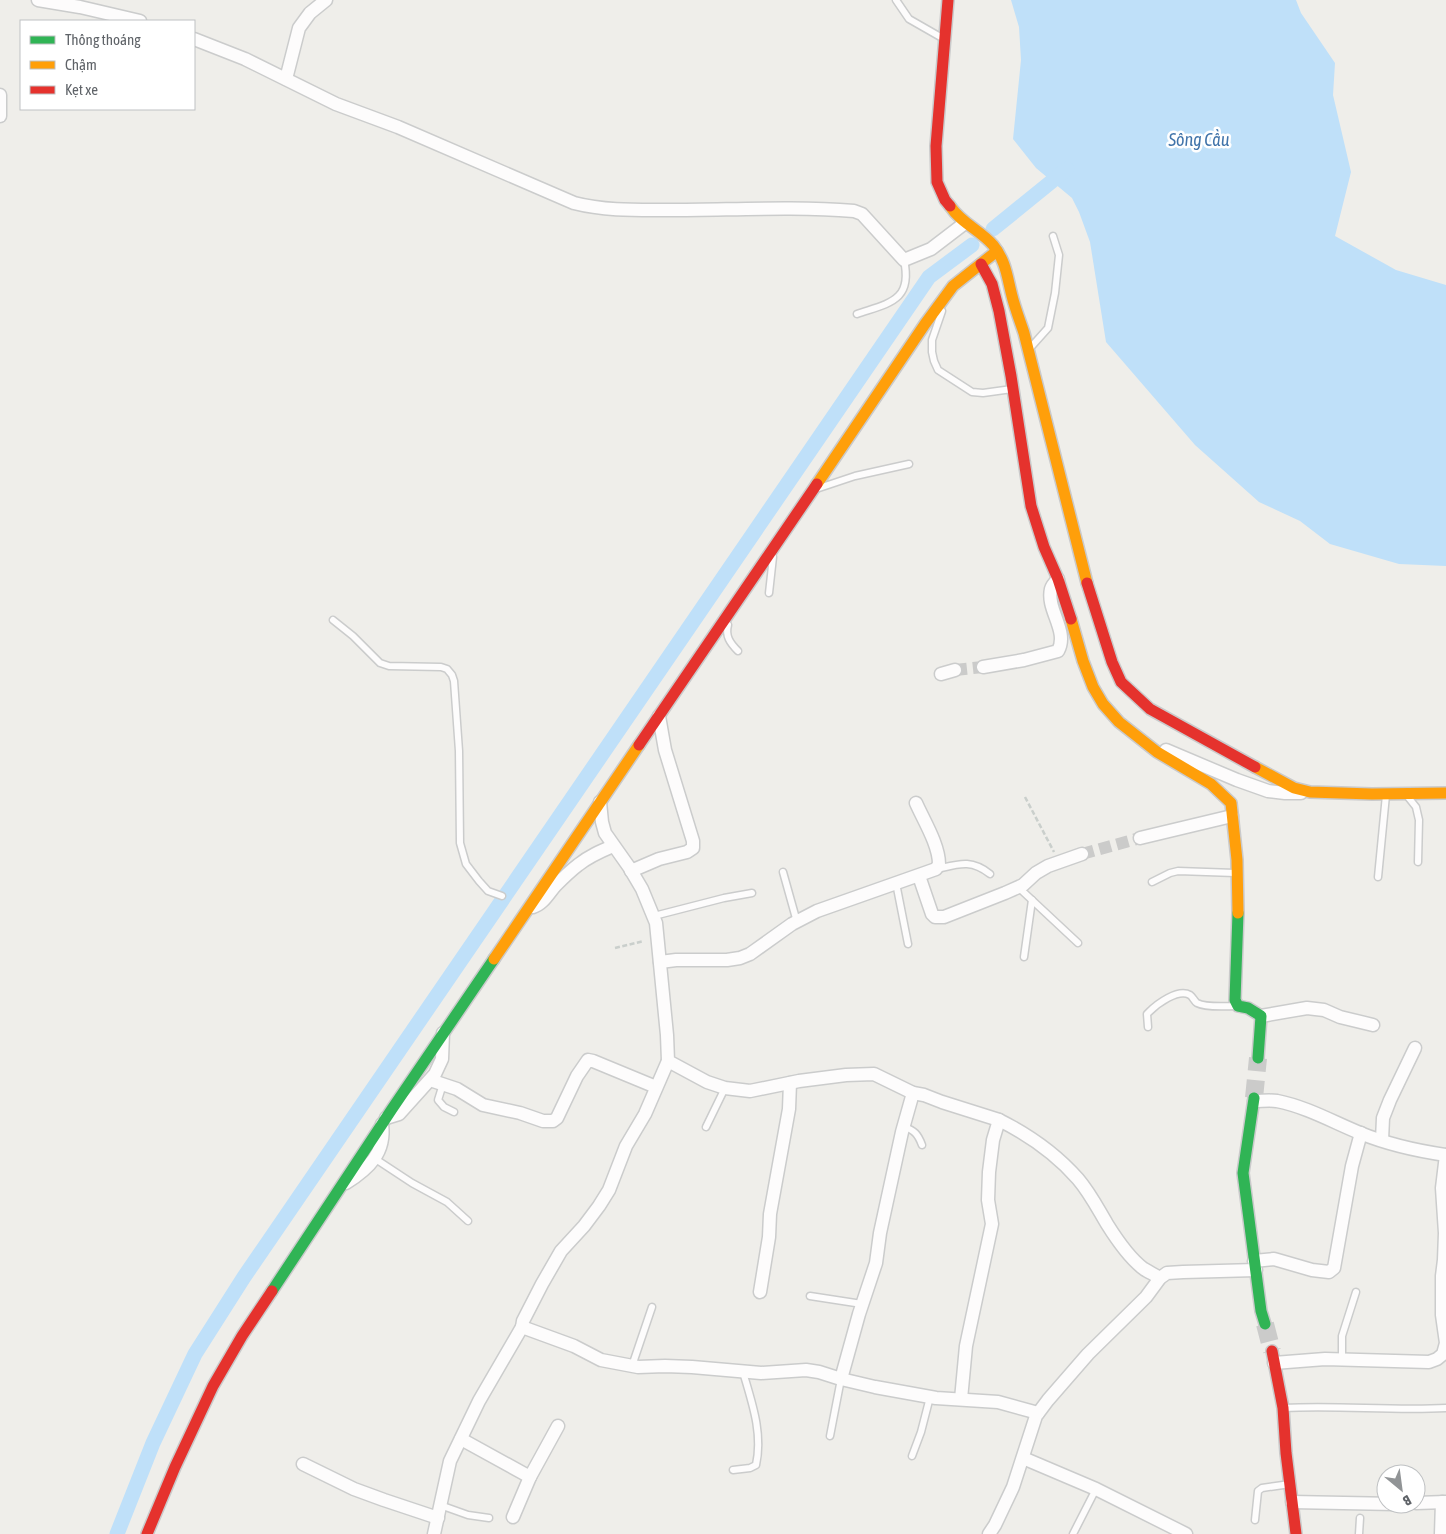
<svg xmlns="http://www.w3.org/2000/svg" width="1446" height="1534" viewBox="0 0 1446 1534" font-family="'Asap Condensed',sans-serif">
<rect width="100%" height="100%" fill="#efeeea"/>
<path fill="#bfe0f9" d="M1011 0H1296L1301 13 1335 63 1333 95 1351 172 1335 236 1396 270 1446 285V566L1399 564 1330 544 1300 521 1259 502 1195 445 1106 342 1090 242 1079 212 1072 198 1036 168 1013 139 1021 60 1019 27Z"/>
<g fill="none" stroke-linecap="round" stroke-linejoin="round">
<g stroke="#bfe0f9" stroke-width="15">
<path d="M993 229 1067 169"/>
<path d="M117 1534 153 1443 195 1354 244 1277 929 277 972 245"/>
</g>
<g stroke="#cbcbca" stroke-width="12" stroke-dasharray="12 6" stroke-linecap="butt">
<path d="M955 670 983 667"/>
<path d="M1082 854 1140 838"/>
</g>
<g stroke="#cbcbca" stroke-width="18" stroke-dasharray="18 9" stroke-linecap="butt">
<path d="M1254 1098 1258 1058"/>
<path d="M1265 1324 1272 1351"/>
</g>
<g stroke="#cbcccc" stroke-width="9">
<g id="lane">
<path d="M896 0 909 19 944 39"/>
<path d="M942 311 932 340V352L934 361 938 370 972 392 983 393 1012 389"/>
<path d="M857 314C889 303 913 301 904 260"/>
<path d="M1031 347 1048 328 1055 293 1059 255 1053 236"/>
<path d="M819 488 855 476 909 464"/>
<path d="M769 593 773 557"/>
<path d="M333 620 353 636 380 663 389 666 441 667 447 669 452 675 454 681 459 751 460 843 466 864 479 881 488 891 502 896"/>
<path d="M728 625C725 636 730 643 738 651"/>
<path d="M1408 797 1416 807 1419 820 1418 862"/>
<path d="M937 869C959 864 971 859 990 874"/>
<path d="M783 872 797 922"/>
<path d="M1378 877 1386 795"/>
<path d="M1152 882 1170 873 1178 871 1235 873"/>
<path d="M896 883 908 944"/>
<path d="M1018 887 1078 943"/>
<path d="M654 916 724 898 752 893"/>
<path d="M1024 957 1032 900"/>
<path d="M1148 1027 1147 1014 1149 1012C1157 1004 1178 988 1190 995 1193 997 1194 1001 1197 1003 1206 1008 1227 1006 1236 1006"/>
<path d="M443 1084 438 1100 444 1107 454 1112"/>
<path d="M706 1127 725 1088"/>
<path d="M904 1127C914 1130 918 1134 922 1145"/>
<path d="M374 1158 412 1183 447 1202 468 1221"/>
<path d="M810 1296 862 1304"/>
<path d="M1342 1360V1336L1356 1292"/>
<path d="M632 1366 652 1307"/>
<path d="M1284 1408C1338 1405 1392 1411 1446 1408"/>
<path d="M830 1436 841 1379"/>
<path d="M912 1456 921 1432 930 1397"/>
<path d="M733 1470 750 1468 756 1465C763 1433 752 1403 743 1372"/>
<path d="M440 1505 468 1515 489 1518"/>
<path d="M1255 1520 1258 1491 1262 1488 1290 1484"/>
<path d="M1073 1534 1096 1489"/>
<path d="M1359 1534 1360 1518"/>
</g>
</g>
<g stroke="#cbcccc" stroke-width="15">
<g id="street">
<path d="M38 0 80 7 140 21"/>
<path d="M194 39 245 59 336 104 398 127 574 203C605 211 637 210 669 210 731 210 793 206 854 211L862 214 904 260 931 249 965 223"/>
<path d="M286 79 299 28 310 13 326 0"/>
<path d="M0 95V116"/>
<path d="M983 667 1024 660 1058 651C1069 631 1046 610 1051 589 1052 585 1055 582 1058 579"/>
<path d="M941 674 955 670"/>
<path d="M1166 750 1237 780 1268 791 1285 793H1301"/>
<path d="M600 802 602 822 605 833 629 867 642 889 656 923 667 1035 668 1061 707 1082 725 1088 750 1091 799 1081 846 1075 874 1074 913 1093 924 1095 942 1102 999 1120 993 1140 989 1172 988 1200 992 1224 966 1346 961 1399"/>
<path d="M1140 838 1232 816"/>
<path d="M631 871 659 859 687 852 693 848V841L665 750 659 716"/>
<path d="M919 876 932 914 935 917H944L1005 893 1023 885 1036 873 1048 866 1082 854"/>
<path d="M533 907C543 904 548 894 555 886 562 879 570 871 578 865 589 856 601 851 613 846"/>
<path d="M660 962 676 960H727L740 958 750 954 792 924 817 911 936 869 939 864C939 845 924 821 916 803"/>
<path d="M1261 1016 1307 1008 1324 1010 1340 1017 1373 1025"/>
<path d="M430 1080 457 1089 483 1105 520 1113 543 1121H553L557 1118 577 1076 588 1060 593 1061 656 1087"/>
<path d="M1254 1101C1262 1101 1270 1100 1277 1101 1307 1107 1333 1122 1360 1133 1387 1144 1418 1151 1446 1155"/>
<path d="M386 1118 399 1114 435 1074 442 1059 443 1033"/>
<path d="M999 1120C1029 1135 1056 1154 1078 1179 1090 1193 1098 1209 1107 1224 1117 1240 1129 1258 1144 1269 1149 1272 1155 1275 1160 1278"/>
<path d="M1382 1140 1383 1118 1390 1100 1415 1048"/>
<path d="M346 1183C368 1169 386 1153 382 1124"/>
<path d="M1254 1261 1274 1259 1312 1270 1329 1272 1334 1268 1352 1166 1361 1133"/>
<path d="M760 1292 769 1237 770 1214 789 1109 790 1083"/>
<path d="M522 1327 523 1321 542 1284 561 1251 584 1226 599 1206 609 1190 626 1146 645 1114 668 1061"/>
<path d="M1274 1363 1325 1359 1429 1362 1437 1359 1443 1354 1446 1343 1442 1315V1276L1444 1260 1445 1233 1442 1188 1446 1155"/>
<path d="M841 1379 859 1314 876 1263 880 1233 902 1132 913 1093"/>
<path d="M461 1439 530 1477"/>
<path d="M1023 1458 1096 1489 1186 1534"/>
<path d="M303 1464 354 1489 384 1500 438 1518"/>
<path d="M1292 1502 1395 1504"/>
<path d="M1416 1503 1446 1502"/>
<path d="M513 1517 530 1477 558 1426"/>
<path d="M434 1534 450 1461 479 1401 522 1327 574 1346 601 1360 638 1367 665 1366 692 1367 761 1373 806 1370 819 1372 841 1379 875 1387 936 1398 998 1402 1038 1413"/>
<path d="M989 1534 995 1525 1013 1487 1036 1416 1048 1400 1088 1354 1146 1297 1160 1278 1167 1273 1183 1272 1256 1270"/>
<path d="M1441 1534 1442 1502"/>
</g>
</g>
<g stroke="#cacacb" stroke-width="14">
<g id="fast">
<path d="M1238 913 1235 1000 1238 1006 1248 1008 1261 1016 1258 1058"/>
<path d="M1254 1098 1243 1173 1261 1311 1265 1324"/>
<path d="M272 1291 392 1109 494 959"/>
</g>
</g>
<g stroke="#cacacb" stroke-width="14">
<g id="slow">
<path d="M950 206C961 223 980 230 993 245 1006 261 1007 277 1012 296 1015 308 1020 321 1024 333L1087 583"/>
<path d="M817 484 925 324 953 286 997 251"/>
<path d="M1071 619 1083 661 1093 687 1103 704 1119 722 1157 752 1211 784 1231 803 1237 860 1238 913"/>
<path d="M1255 767 1294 788 1310 792 1372 794 1446 793"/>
<path d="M494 959 639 745"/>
</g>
</g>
<g stroke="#cacacb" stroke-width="14">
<g id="jam">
<path d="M948 0 936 146 937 182 945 200 950 206"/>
<path d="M981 264 992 284 999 311 1011 376 1031 506 1044 547 1058 579 1071 619"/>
<path d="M1087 583 1112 662 1121 682 1150 709 1255 767"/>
<path d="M639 745 817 484"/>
<path d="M1272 1351 1283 1408 1286 1453 1296 1534"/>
<path d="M147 1534 175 1467 213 1386 242 1336 272 1291"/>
</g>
</g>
<g stroke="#cacfcc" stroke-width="2.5" stroke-dasharray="5 2.5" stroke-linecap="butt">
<path d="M1025 797 1054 852"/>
<path d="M615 948 644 941"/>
</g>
<use href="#lane" stroke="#fdfcfc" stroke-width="6"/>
<use href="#street" stroke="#fdfcfc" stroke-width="12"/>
<use href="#fast" stroke="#30b455" stroke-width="11"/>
<use href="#slow" stroke="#ff9f0a" stroke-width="11"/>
<use href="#jam" stroke="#e5322d" stroke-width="11"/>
</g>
<g text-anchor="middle" stroke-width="5" stroke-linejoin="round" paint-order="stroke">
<g font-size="18" font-style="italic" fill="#4174aa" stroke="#fff">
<text x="1199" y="146">Sông Cầu</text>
</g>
</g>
<rect x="20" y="20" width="175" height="90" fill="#ffffff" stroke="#bfc1c3"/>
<rect x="30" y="36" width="25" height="8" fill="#30b455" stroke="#bfc1c3"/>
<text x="65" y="45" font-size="15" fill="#5f6368">Thông thoáng</text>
<rect x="30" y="61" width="25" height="8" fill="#ff9f0a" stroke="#bfc1c3"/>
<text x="65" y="70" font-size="15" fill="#5f6368">Chậm</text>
<rect x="30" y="86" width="25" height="8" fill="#e5322d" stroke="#bfc1c3"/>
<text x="65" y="95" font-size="15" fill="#5f6368">Kẹt xe</text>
<g transform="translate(1401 1489) rotate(151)"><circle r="24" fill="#ffffff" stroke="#bfc1c3"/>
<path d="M0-4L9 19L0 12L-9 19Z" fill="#919496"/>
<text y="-8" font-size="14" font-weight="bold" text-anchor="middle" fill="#5f6368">B</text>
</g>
</svg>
